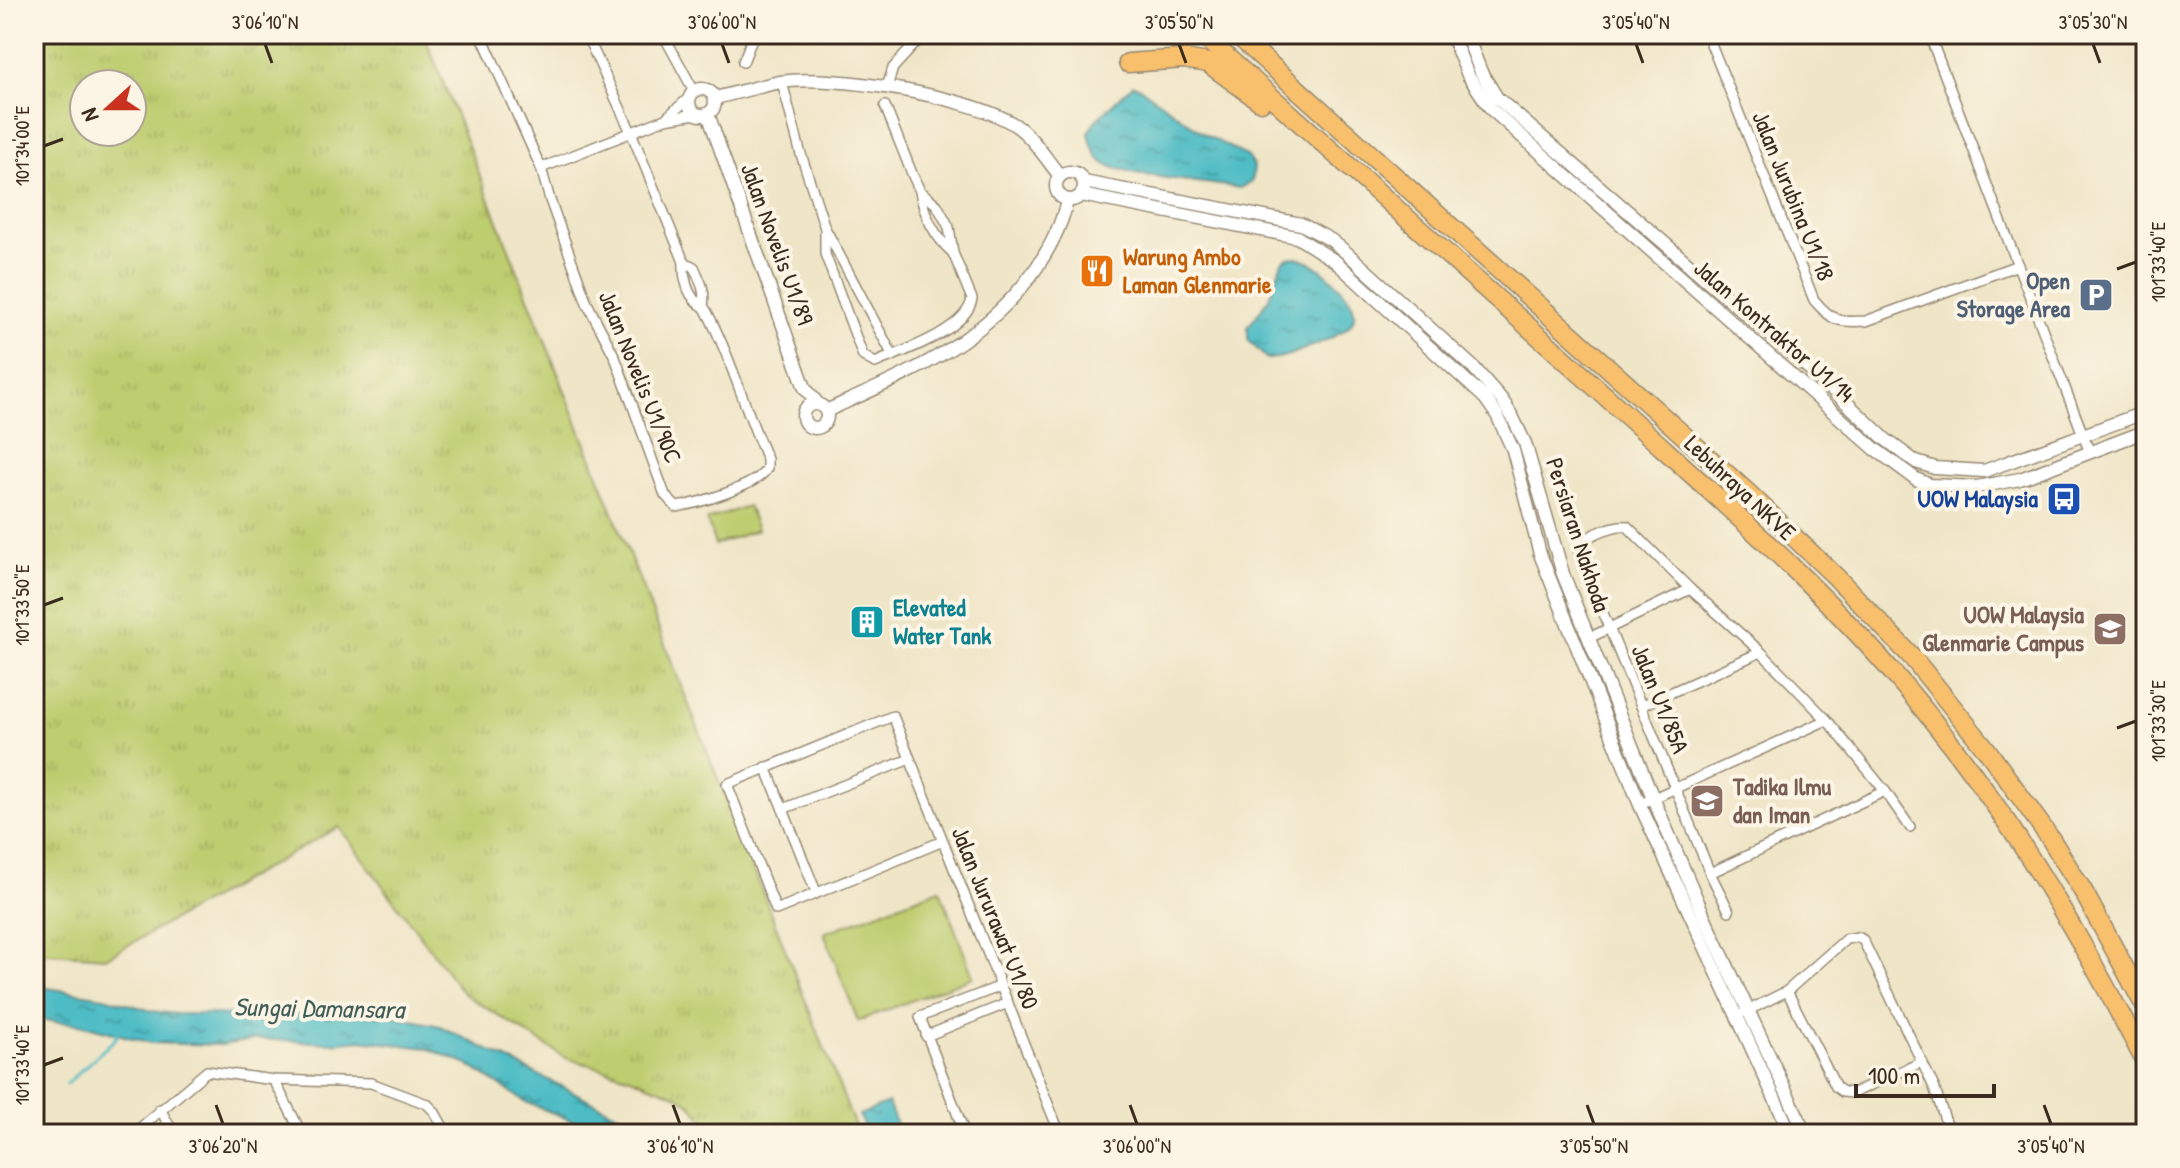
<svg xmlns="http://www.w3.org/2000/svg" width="2180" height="1168" viewBox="0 0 2180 1168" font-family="'Patrick Hand',sans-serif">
<defs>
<pattern id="grass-tufts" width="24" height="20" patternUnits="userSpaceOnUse" patternTransform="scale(2)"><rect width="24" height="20" fill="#becd6f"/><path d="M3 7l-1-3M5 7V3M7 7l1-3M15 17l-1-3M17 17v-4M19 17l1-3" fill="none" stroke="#a4b060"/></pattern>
<pattern id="water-ripples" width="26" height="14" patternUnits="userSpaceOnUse" patternTransform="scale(2)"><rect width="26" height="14" fill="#4dbcc5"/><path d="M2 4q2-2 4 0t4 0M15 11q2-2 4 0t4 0" fill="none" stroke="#41999f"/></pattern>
</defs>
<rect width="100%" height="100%" fill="#fcf5e5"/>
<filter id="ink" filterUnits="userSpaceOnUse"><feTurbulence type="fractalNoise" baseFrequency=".0125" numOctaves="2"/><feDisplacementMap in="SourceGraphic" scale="16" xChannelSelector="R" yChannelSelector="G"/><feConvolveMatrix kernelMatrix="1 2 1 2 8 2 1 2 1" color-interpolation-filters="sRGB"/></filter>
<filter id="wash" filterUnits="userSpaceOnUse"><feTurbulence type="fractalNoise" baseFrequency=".006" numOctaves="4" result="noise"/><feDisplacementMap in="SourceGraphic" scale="32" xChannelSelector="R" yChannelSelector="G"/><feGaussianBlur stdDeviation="1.8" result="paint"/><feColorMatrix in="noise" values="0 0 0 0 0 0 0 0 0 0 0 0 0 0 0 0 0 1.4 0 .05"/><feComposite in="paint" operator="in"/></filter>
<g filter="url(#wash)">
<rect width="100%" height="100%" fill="#efe5c7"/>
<path fill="url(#grass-tufts)" stroke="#7c7c46" stroke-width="2" fill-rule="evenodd" d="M34 34H424L858 1134H717L690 1104 676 1095 628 1076 566 1058 463 993 339 827 107 957 34 952ZM84 84H132V132H84Z"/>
<g fill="#becd6f" stroke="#7c7c46" stroke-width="2">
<path d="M748 506 757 530 715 545 707 520Z"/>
<path d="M940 889 973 977 858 1021 824 933Z"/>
</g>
<g fill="url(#water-ripples)" stroke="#447372" stroke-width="2">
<path d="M1133 85 1139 87 1204 134 1248 157 1254 166 1252 182 1240 188C1214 183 1117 175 1102 162 1094 154 1091 144 1089 133L1095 121Z"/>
<path d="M1296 257C1314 262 1325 272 1338 285 1371 319 1349 331 1315 345 1299 351 1283 359 1267 359L1248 340V327L1269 298 1282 262 1288 258Z"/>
<path d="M34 986 104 997 152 1011 176 1014 388 1015 440 1026 658 1134H597L585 1126 526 1102 468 1065 427 1048 360 1040 331 1043 258 1039 222 1045 151 1043 80 1024 34 1019Z"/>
<path d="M888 1103 900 1134H867L859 1115Z"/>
</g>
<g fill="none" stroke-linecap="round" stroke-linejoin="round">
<g stroke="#4dbcc5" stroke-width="3">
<path d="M66 1084 116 1038 117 1034"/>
<path d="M34 1111 37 1110"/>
</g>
</g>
</g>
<g filter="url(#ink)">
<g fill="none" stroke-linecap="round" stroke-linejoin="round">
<g stroke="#958872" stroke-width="12">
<g id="minor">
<path d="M481 34 541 168 550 200 587 303 615 357 665 495 676 507C696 504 759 486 767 468V459C745 410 731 357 706 310 704 306 700 305 697 302 687 294 683 275 684 262L631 132 586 34"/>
<path d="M663 34 694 91"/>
<path d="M1707 34 1814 300C1832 321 1838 323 1866 321L2018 265"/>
<path d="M1929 34 2090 453"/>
<path d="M743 62 754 34"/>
<path d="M782 82 800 151 825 228 893 356"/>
<path d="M887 87 893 68 924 34"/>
<path d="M667 117 689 98"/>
<path d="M541 168 665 119 696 114"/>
<path d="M920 191C924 216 934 236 953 253"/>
<path d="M825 228V254L863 356 875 363C901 352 967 330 972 299L953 253 949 227 937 205 920 191 913 176 885 106"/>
<path d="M684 262 694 267C700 280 706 291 703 305"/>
<path d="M1589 638 1690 589"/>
<path d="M1641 706 1761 652"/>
<path d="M766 767 816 892"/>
<path d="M1647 801 1827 720"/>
<path d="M783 809 910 759"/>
<path d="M943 841 776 910 727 784 893 716 1060 1134"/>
<path d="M1710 873 1885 791"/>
<path d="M1729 911 1710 873 1579 555C1579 549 1578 546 1583 542 1591 534 1616 524 1627 526L1690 589 1761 652 1827 720 1885 791 1910 827"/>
<path d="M1787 991 1836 1087 1843 1092 1853 1093 1922 1062"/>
<path d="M1745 1012 1787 991 1846 939 1858 937 1863 940 1934 1087 1950 1134"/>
<path d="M926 1036 1008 1003"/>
<path d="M274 1080 302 1134"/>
<path d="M160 1109 174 1134"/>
<path d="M133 1134 207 1071 274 1080 371 1083 427 1104 434 1111 447 1134"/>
<path d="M965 1134 920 1017 1001 986"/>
</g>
</g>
<g stroke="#958872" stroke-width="15">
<g id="tertiary">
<path d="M1451 34 1468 75 1491 109 1875 449 1916 479 1930 485 1977 487 2020 479 2146 431"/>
<path d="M1466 34 1481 72 1497 98 1820 378 1885 439 1916 462 1935 468 1984 471 2146 412"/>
<circle cx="702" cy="102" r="13"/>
<path d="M715 98C737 93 759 86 781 82 832 74 971 96 1015 125 1033 137 1046 159 1060 176"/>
<path d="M708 114 805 388 818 404"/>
<circle cx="1070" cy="186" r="14"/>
<path d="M1084 182 1301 224 1331 240 1348 254 1474 368 1502 400 1513 418 1525 443 1563 574 1653 798 1704 916 1799 1119 1804 1134"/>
<path d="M1081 195 1297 237 1335 261 1485 398 1497 415 1513 450 1540 554 1640 805 1791 1134"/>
<circle cx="815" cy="416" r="12"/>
<path d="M826 411C907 374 985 343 1037 267 1051 246 1062 225 1067 200"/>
</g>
</g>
<g stroke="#958872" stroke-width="21">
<g id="motorway">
<path d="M1201 34C1342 159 1483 285 1623 412 1720 500 1822 588 1906 688 2006 807 2075 926 2146 1063"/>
<path d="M1236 34 1749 494 1836 577 1912 657 1987 750 2050 838 2083 891 2146 1008"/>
<path d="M1128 63 1184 59 1208 63 1261 102"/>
</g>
</g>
<use href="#minor" stroke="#fff" stroke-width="9"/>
<use href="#tertiary" stroke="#fff" stroke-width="12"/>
<use href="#motorway" stroke="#f8bf6c" stroke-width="18"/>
</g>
</g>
<path fill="none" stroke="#3b2a1e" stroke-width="3" d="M265 44 272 63M722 44 729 63M1179 44 1186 63M1636 44 1643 63M2093 44 2100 63M44 146 63 139M2117 269 2136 262M44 605 63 598M2117 728 2136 721M44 1065 63 1058M216 1105 223 1124M673 1105 680 1124M1130 1105 1137 1124M1587 1105 1594 1124M2044 1105 2051 1124"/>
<defs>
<g id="restaurant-square" transform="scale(1.8)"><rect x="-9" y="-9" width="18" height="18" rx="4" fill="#e8710a" stroke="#fcf5e5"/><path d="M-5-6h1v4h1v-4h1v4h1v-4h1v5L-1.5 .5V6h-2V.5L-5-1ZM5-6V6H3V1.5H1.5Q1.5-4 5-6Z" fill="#fff"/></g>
<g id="parking-square" transform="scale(1.8)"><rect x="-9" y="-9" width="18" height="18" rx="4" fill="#5c6f8a" stroke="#fcf5e5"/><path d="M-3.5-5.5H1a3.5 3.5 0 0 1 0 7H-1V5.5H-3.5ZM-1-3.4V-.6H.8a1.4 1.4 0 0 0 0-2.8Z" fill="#fff"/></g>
<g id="bus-square" transform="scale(1.8)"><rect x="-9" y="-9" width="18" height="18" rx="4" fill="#1a4fb4" stroke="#fcf5e5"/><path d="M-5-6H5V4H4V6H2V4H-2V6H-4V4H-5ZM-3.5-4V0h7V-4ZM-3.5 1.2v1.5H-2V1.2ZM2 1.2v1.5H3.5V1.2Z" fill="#fff"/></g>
<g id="building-square" transform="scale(1.8)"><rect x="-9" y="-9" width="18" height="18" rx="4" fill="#0f9aa8" stroke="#fcf5e5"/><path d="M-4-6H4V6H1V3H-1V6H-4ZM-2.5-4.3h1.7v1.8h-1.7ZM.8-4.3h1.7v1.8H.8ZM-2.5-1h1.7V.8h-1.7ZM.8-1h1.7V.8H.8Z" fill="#fff"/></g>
<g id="university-square" transform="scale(1.8)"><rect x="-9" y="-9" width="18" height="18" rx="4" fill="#8d6e63" stroke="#fcf5e5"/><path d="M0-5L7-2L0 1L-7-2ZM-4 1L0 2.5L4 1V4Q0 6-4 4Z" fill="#fff"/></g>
<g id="school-square" transform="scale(1.8)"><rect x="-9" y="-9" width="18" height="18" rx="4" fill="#8d6e63" stroke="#fcf5e5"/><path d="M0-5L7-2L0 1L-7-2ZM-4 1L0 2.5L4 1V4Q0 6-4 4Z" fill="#fff"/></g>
</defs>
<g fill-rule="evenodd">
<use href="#restaurant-square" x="1097" y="271"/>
<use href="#parking-square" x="2096" y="295"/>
<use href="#bus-square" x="2064" y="499"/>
<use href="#building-square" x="867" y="622"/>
<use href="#university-square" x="2110" y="629"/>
<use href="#school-square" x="1707" y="801"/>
</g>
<g text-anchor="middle" stroke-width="8" stroke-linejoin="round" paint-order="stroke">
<g font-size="24" fill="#3b2a1e" stroke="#fcf5e5">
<text transform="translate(1793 196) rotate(68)" y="8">Jalan Jurubina U1/18</text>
<text transform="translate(777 244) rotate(70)" y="8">Jalan Novelis U1/89</text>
<text transform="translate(1774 331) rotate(41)" y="8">Jalan Kontraktor U1/14</text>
<text transform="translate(640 377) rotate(68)" y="8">Jalan Novelis U1/90C</text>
<text transform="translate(1740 488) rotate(43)" y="8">Lebuhraya NKVE</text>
<text transform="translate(1578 535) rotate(72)" y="8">Persiaran Nakhoda</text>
<text transform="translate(1660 699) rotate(68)" y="8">Jalan U1/85A</text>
<text transform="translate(995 918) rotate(68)" y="8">Jalan Jururawat U1/80</text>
</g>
<g font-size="24" font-weight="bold" fill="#c56008" stroke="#fcf5e5" text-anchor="start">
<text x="1123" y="265">Warung Ambo<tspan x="1123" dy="28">Laman Glenmarie</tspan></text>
</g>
<g font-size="24" font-weight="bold" fill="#4e5e75" stroke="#fcf5e5" text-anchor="end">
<text x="2070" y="289">Open<tspan x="2070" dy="28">Storage Area</tspan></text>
</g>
<g font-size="24" font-weight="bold" fill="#164399" stroke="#fcf5e5" text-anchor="end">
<text x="2038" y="507">UOW Malaysia</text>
</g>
<g font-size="24" font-weight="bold" fill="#0d838f" stroke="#fcf5e5" text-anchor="start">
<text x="893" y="616">Elevated<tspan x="893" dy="28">Water Tank</tspan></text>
</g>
<g font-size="24" font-weight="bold" fill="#785e54" stroke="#fcf5e5" text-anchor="end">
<text x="2084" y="623">UOW Malaysia<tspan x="2084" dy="28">Glenmarie Campus</tspan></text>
<text x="1733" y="795" text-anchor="start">Tadika Ilmu<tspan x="1733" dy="28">dan Iman</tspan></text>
</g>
<g font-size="26" font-style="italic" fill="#415d58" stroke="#fcf5e5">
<text transform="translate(319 1008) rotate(1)" y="9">Sungai Damansara</text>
</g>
</g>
<rect width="2180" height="1168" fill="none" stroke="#fcf5e5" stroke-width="88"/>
<g transform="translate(108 108) rotate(249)"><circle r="38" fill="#fcf5e5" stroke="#afa495" stroke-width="2"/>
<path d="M0-6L14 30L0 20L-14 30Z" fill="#c8321e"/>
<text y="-12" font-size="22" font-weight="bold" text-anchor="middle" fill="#3b2a1e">N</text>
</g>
<path d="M1856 1084v12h138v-12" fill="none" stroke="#3b2a1e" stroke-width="4"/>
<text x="1868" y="1084" font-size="24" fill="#3b2a1e" stroke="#fcf5e5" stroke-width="6" paint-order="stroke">100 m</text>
<rect x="44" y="44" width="2092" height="1080" fill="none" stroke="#3b2a1e" stroke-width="3"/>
<g font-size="20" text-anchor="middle" fill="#3b2a1e">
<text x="265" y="29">3°06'10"N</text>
<text x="722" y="29">3°06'00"N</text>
<text x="1179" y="29">3°05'50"N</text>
<text x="1636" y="29">3°05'40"N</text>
<text x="2093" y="29">3°05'30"N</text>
<text transform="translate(22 146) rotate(-90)" y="7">101°34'00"E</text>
<text transform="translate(2158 262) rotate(-90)" y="7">101°33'40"E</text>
<text transform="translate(22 605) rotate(-90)" y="7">101°33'50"E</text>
<text transform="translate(2158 721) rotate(-90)" y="7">101°33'30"E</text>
<text transform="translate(22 1065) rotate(-90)" y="7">101°33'40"E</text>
<text x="223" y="1153">3°06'20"N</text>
<text x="680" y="1153">3°06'10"N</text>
<text x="1137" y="1153">3°06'00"N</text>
<text x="1594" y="1153">3°05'50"N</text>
<text x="2051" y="1153">3°05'40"N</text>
</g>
</svg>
